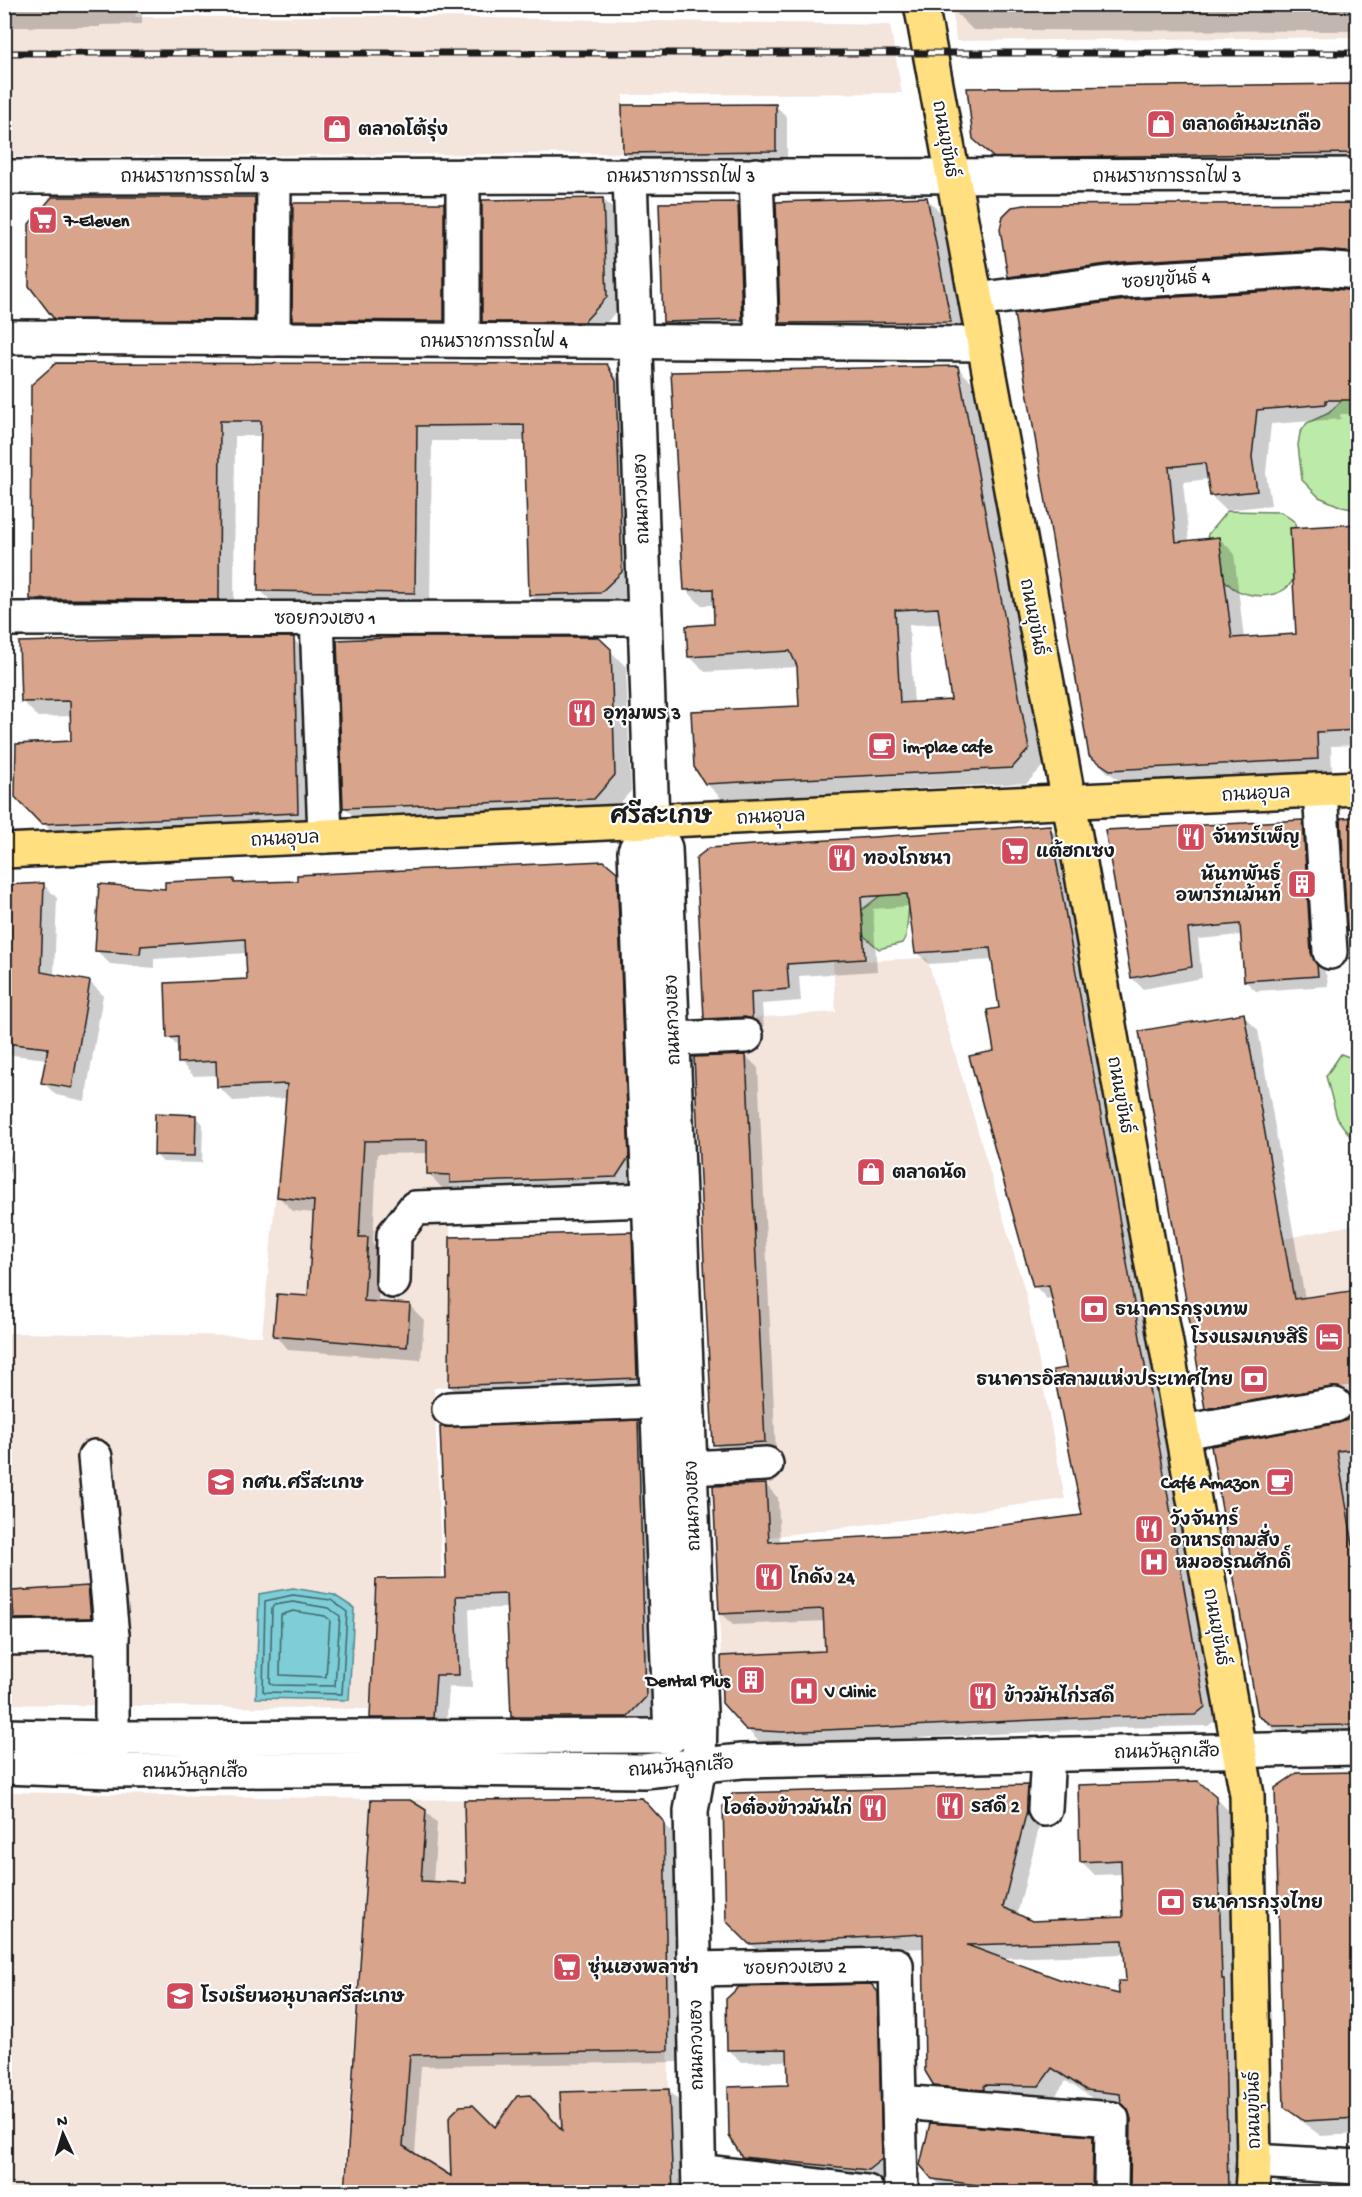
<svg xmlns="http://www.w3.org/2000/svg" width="1362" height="2197" viewBox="0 0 1362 2197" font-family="'Gochi Hand','Playpen Sans Thai',sans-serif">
<rect width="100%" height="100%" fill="#fff"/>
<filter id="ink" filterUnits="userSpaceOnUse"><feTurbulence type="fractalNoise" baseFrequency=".0167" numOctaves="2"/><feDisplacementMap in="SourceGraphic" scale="12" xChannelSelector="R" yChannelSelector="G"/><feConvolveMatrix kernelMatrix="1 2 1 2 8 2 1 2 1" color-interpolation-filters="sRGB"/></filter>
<g filter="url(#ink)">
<g fill="#f3e4dc">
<path d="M4 5H135L136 17 380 16 890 25 902 93 623 95V153L5 157Z"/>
<path d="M952 5H1357V37L956 41Z"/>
<path d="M927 958 1026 1295 1065 1499 769 1537 745 1025 753 1024 752 1018 836 1012 833 962Z"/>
<path d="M451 1053 449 1386 434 1388 442 1576 375 1577 369 1709 5 1704V1333L262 1336 287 1078Z"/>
<path d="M1357 1224V1449L1215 1472 1204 1407 1311 1388 1283 1239Z"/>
<path d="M823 1609 825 1651 721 1656 719 1614Z"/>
<path d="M5 1792 370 1799 343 2192H5Z"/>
<path d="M642 1798 664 1822 669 2089 583 2092 586 2192H345L371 1800Z"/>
</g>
<g fill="#bceaa8" stroke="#6c8362" stroke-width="1.5">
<path d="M1354 388H1357V510L1342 507 1319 497 1302 480 1298 445 1300 433 1307 423 1329 413Z"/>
<path d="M1227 511 1281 512 1295 522C1296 537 1298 557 1295 573 1290 600 1251 600 1233 588 1222 580 1213 566 1204 557L1208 534Z"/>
<path d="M895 884 911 886 906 937 902 943 879 949 856 929 858 913Z"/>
<path d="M1341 1054 1357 1060V1146L1337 1118 1326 1076Z"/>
</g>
<path fill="#7dced7" stroke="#56878c" stroke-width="1.5" d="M293 1588 334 1595 354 1608 349 1700 256 1698 259 1594Z"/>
<g fill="#0003" fill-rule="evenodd">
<path d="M4 4H142V24L100 25V27H4Z"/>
<path d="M957 4H1358V31L973 30 957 14Z"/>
<path d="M1358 86V168L1010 172 990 154Z"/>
<path d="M775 105 787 117V163L636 164 624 152Z"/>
<path d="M255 198 271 214 270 335 72 334 55 318Z"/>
<path d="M603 199 615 211 618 309 597 334 495 333 483 321Z"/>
<path d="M927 199 943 215 967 337 798 338 782 322Z"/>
<path d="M737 204 749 216 754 331 677 333 665 321Z"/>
<path d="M444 205 460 221V337L309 336 293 320Z"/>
<path d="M1358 205V263L1021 288 1009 276Z"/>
<path d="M1358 292V414H1340L1341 419 1271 424 1266 473 1271 505 1226 510 1211 496 1209 479 1183 482 1189 542 1219 538 1234 553 1244 639 1298 635 1358 525V745L1331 746 1332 773 1126 785 1106 771 1091 755 1016 315Z"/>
<path d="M606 366 622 382 637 588 616 608 546 610 530 594 526 441H432L430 608 276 606 260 590 262 436H235L234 615 47 614 31 599 33 385Z"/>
<path d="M957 367 973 383 1044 765 1027 783 722 799 706 783 801 708 798 667 705 672 689 656 716 626 715 605H701L685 589ZM942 624 953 702 914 704 909 625Z"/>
<path d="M598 638 626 667 631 791 610 814 360 823 344 807Z"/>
<path d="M293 639 309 655 314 828 59 839 17 797 73 743 72 716 38 717 22 701Z"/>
<path d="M1358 819V939L1349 930Z"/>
<path d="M1302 821 1313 832 1322 965 1327 977 1328 986 1256 991 1245 981 1242 935 1198 939 1202 978 1143 989 1132 978Z"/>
<path d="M1049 827 1061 839 1216 1720 1208 1726 1114 1728 795 1744 759 1742 747 1729 826 1652 825 1621 733 1625 720 1613 766 1485 778 1498 780 1543 940 1535 1083 1517 1068 1369 1054 1298 1047 1299 1035 1286 995 1052 1001 1009 993 960 929 964 916 952 910 906 873 909 877 971 799 976 801 1001 762 1004 764 1030 718 1031 706 1018 698 859Z"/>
<path d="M616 873 630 887 642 1171 630 1190 465 1196 457 1188H442L429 1174V1153L377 1154 373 1244 381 1252 378 1303 410 1306 424 1320 421 1360 289 1350 275 1336 310 1298 315 1213 293 1211 279 1197 288 1098 233 1101 219 1087 218 1075 194 1076 180 1062 179 1048 169 1037 248 981 247 953 154 959V968L110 964 96 950 166 890 234 880 238 885Z"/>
<path d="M44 885 57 898 54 976 90 982 103 995 85 1101 56 1095 43 1082 47 1059 4 1054V886Z"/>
<path d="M1243 1015 1258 1030 1305 1299 1358 1292V1465L1352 1466 1358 1501V1740L1290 1741 1275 1731 1259 1715 1339 1425 1348 1420 1354 1412 1355 1402 1348 1401 1221 1423 1206 1408Z"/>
<path d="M746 1056 758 1068 776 1454 727 1456 715 1444Z"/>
<path d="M196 1116 203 1124 202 1163 163 1162 155 1154Z"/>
<path d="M4 1149 12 1157 7 1191H4Z"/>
<path d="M631 1233 647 1249 652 1393 466 1402 450 1386Z"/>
<path d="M637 1422 651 1436 659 1710 640 1730H526L512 1717 508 1608 469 1609 472 1688 449 1687 446 1731H385L372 1717 447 1579Z"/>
<path d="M88 1588 98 1598 101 1627 4 1632V1593Z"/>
<path d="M1358 1774V2134L1321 2136 1302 2122 1286 2107Z"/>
<path d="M1027 1786 1041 1800 1040 1824 1017 1915 1032 1922 1124 1918 1123 1874 1095 1875 1081 1861 1215 1797 1229 1811 1241 2192H1131L1132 2119 1126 2106 1101 2104 1066 2081 1053 2099H949L935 2085 924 1948 765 1957 741 1935ZM1126 1954 1128 1982 1120 1996 1059 1980 998 1958Z"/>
<path d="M425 1811 437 1823 433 1883 467 1884 653 1812 675 1835 679 2062 421 2066 415 2155 452 2179 496 2129 563 2133 669 2090 680 2102 683 2192H346Z"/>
<path d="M870 1986 883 1998 893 2171 880 2182 756 2169 743 2157 790 2086 789 2061 741 2062 729 2050Z"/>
<path d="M1092 2138 1108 2154V2192H947L933 2178Z"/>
<path d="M1297 2184 1358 2187V2192H1291Z"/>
</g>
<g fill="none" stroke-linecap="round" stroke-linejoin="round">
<g stroke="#436367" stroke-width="1.5">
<path d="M293 1595 331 1600 347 1612 342 1694 265 1692 263 1691 265 1601Z"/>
<path d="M293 1602 328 1608 340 1616 335 1686 273 1685 270 1683 272 1608 274 1605Z"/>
<path d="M293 1611 325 1616 330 1620 326 1677 280 1675 281 1615Z"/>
</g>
</g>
<g fill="#d8a58c" stroke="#1c1c1c" stroke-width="1.5" fill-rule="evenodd">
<path d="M1358 84V153L994 158 973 139 967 88Z"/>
<path d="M776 104V151L623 153 622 105Z"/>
<path d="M52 197H255L254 320 54 319 29 286V224Z"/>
<path d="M927 197 951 322 780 323 776 202Z"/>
<path d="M603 198 607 297 584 322H482V200Z"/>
<path d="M738 202 742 320 663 322 659 203Z"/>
<path d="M293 203H444V321L292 320Z"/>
<path d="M1358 203V253L1322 250 1123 262 1008 277 1000 229 1003 216 1012 207 1025 205Z"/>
<path d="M1323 288 1358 291V400H1326V404L1257 410 1252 457 1257 491 1210 496 1205 463 1169 467 1176 542 1219 537 1232 638 1296 634 1290 528 1358 524V730L1317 732 1318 759 1110 770 1089 756 1014 314 1126 300Z"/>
<path d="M56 363 607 364 616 381 622 572 600 593 529 595 524 425 417 426 415 593 258 591 261 421H220L219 600 30 599 31 385Z"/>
<path d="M958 366 1029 749 1012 768 705 784 694 767 691 711 799 706 797 666 790 651 688 657 686 626 714 624 713 589 684 590 671 372ZM938 608 951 700 900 703 895 610Z"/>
<path d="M189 637H294L298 813 41 824 15 797 16 744 71 741 70 701 21 702 19 642Z"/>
<path d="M412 637H598L611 649 615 775 594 799 343 808 337 640Z"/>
<path d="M1358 817V930L1347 931 1341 818Z"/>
<path d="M1303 820 1311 953 1317 965 1318 976 1244 981 1240 924 1188 929 1192 967 1131 978 1105 830Z"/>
<path d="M1050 825 1205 1707 1195 1715 1101 1717 783 1732 746 1730 722 1703 721 1656 825 1651 823 1609 719 1614 713 1486 766 1484 769 1542 940 1533 1082 1515 1053 1370 1066 1368 1049 1285 1033 1287 969 1056 994 1051 987 1010 999 1008 990 948 915 953 907 894 861 897 865 959 787 964 789 989 751 992 752 1019 745 1017 704 1019 696 858 709 848Z"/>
<path d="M604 861 617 872 629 1157 616 1177 450 1183V1175L427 1174V1140L364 1141 359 1237H368L364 1301 410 1304 407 1347 273 1336 277 1294 308 1296 314 1201 277 1197 287 1084 217 1087 216 1061 178 1063V1037L167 1038 165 983 247 979 245 939 141 946 140 954 95 951 99 884 165 889V882L234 879V883L297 881V875Z"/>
<path d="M44 883 41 972 90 981 72 1088 41 1083 48 1048 4 1043V885Z"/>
<path d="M1244 1013 1294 1299 1358 1290V1449L1337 1451 1358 1574V1725L1274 1726 1258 1716 1211 1446 1338 1423 1347 1420 1352 1412 1353 1401 1349 1393 1342 1388 1332 1387 1205 1409 1139 1031Z"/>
<path d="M746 1055 765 1442 713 1445 694 1057Z"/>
<path d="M155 1113 196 1115 195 1156 154 1155Z"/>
<path d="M632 1232 637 1378 449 1386 450 1237Z"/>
<path d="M638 1420 646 1697 627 1717H511L506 1594 456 1596 459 1675H436L433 1718H370L376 1579 446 1578 440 1427Z"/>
<path d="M88 1586 91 1618 14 1619 12 1591Z"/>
<path d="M1358 1772V2118L1304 2121 1284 2107 1275 1788 1297 1773Z"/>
<path d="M1198 1781 1216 1796 1222 1979H1224L1228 2193H1130L1131 2119 1128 2110 1121 2103 1120 2094 1086 2090 1052 2068 1039 2086 984 2085V2090L934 2086 925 2071 923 1934 749 1944 726 1921 723 1806 733 1793 1028 1785 1027 1810 1003 1907 1032 1921 1123 1917 1121 1860 1080 1862 1078 1785ZM1123 1940 1126 1981H1118L1119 1994 1059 1979 967 1945Z"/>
<path d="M642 1798 664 1822 668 2051 410 2055 403 2146 451 2176 449 2117 460 2106 473 2105 495 2127 517 2096 530 2095 562 2130 560 2092 669 2089 673 2193H345L371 1800H410L426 1810 421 1881 466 1883 464 1800Z"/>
<path d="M871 1984 878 1992 882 2159 868 2170 742 2157 729 2136 728 2087 788 2085 787 2049 727 2050 726 1999 739 1987Z"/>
<path d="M930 2123 1093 2136 1092 2193H1038L932 2179 920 2165Z"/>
</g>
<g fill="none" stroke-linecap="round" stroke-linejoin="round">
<path stroke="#ddd" stroke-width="33" stroke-dasharray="33 16" stroke-linecap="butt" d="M1335 1405 1358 1401"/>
<g stroke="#1c1c1c" stroke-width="38">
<g id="minor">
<path d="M756 175 762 342"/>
<path d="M630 176 652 821 665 848 700 1713 699 1766 691 1811 699 2192"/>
<path d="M4 177C456 175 907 178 1358 175"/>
<path d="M976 300 1124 281 1323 269 1358 272"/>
<path d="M4 337 984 344"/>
<path d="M273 339 274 176"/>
<path d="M463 340V176"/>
<path d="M317 618 325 836"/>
<path d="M4 619 645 618"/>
<path d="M1320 790 1330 952"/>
<path d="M652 821 635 851 671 1736"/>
<path d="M673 1039 746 1036"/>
<path d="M393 1281 394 1235 415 1208 649 1200"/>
<path d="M449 1409 657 1401"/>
<path d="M1182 1432 1335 1405"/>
<path d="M95 1457 112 1636V1760"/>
<path d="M690 1468 766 1464"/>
<path d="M4 1638 112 1636"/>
<path d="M4 1736 112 1738 671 1736"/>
<path d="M4 1767 111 1771 447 1769 644 1771 742 1761 1358 1748"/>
<path d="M1045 1809 1048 1754"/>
<path d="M694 1969 896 1965 901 2192"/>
<path d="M899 2102 1112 2119 1111 2192"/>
<path d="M1254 2161 1358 2167"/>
<path d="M699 2171 867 2192"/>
</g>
</g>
<g stroke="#1c1c1c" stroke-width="38">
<g id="major">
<path d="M921 4 1069 802 1247 1795 1254 2161 1252 2192"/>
<path d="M4 851 1358 788"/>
</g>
</g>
<use href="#minor" stroke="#fff" stroke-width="33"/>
<use href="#major" stroke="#ffdf80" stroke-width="33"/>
<g stroke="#1c1c1c" stroke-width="7">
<path id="rail" d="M4 53H1358"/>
</g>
<use href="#rail" stroke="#fff" stroke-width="4.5" stroke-dasharray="14" stroke-linecap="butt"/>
</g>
</g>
<defs>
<g id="shop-square" transform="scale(1.5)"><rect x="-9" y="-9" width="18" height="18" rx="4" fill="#d1495b" stroke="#fff"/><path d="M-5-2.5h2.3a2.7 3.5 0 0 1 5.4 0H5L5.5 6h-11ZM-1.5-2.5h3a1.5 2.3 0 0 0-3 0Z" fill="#fff"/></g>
<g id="supermarket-square" transform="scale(1.5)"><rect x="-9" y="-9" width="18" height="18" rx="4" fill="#d1495b" stroke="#fff"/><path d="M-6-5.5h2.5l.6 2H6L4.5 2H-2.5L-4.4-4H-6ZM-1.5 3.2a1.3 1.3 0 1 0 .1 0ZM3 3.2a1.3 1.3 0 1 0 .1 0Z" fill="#fff"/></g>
<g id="restaurant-square" transform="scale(1.5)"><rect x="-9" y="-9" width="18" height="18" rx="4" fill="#d1495b" stroke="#fff"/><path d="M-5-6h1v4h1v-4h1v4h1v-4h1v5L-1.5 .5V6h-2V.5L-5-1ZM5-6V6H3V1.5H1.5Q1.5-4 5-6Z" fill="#fff"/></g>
<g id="cafe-square" transform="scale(1.5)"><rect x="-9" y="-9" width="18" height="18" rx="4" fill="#d1495b" stroke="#fff"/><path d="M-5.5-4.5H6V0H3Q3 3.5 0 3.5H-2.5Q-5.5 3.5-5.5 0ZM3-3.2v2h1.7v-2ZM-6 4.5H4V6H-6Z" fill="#fff"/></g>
<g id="building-square" transform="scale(1.5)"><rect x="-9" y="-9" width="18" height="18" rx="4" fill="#d1495b" stroke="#fff"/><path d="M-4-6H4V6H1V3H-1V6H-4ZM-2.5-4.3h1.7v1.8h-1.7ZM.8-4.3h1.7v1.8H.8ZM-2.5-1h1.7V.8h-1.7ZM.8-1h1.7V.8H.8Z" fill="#fff"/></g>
<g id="bank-square" transform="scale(1.5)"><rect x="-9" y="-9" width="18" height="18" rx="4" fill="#d1495b" stroke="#fff"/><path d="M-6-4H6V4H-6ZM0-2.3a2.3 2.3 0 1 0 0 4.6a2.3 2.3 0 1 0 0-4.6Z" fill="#fff"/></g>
<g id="hotel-square" transform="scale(1.5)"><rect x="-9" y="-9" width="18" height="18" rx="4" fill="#d1495b" stroke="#fff"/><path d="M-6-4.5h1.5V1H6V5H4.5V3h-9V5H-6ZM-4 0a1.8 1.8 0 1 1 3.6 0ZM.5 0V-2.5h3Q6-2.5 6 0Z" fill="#fff"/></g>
<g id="school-square" transform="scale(1.5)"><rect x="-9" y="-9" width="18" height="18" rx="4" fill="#d1495b" stroke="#fff"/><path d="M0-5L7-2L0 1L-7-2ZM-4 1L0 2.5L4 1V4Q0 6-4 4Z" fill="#fff"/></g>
<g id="hospital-square" transform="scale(1.5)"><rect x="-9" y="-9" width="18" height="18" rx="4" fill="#d1495b" stroke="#fff"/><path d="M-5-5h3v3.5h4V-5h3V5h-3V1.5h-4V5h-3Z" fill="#fff"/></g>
</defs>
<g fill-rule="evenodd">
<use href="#shop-square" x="1161" y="124"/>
<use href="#shop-square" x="337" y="129"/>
<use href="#supermarket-square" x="43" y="220"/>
<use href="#restaurant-square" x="582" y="713"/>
<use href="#cafe-square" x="882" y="746"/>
<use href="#restaurant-square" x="1191" y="837"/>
<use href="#supermarket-square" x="1015" y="851"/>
<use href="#restaurant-square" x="842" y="858"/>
<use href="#building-square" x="1302" y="884"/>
<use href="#shop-square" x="871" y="1172"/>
<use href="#bank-square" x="1094" y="1309"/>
<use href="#hotel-square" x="1329" y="1337"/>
<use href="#bank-square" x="1254" y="1379"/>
<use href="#school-square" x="221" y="1482"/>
<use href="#cafe-square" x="1280" y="1482"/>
<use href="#restaurant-square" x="1149" y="1529"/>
<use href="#hospital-square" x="1154" y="1562"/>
<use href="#restaurant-square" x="769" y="1577"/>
<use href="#building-square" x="751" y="1680"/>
<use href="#hospital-square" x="804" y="1691"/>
<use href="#restaurant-square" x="983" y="1696"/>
<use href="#restaurant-square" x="950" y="1806"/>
<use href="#restaurant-square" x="873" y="1808"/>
<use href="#bank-square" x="1171" y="1902"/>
<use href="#supermarket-square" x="567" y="1967"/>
<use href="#school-square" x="180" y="1996"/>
</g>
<g text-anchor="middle" stroke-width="4.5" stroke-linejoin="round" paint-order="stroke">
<g font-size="18" font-weight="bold" fill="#1c1c1c" stroke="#fff" text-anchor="start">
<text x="1182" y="130">ตลาดต้นมะเกลือ</text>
<text x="358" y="135">ตลาดโต้รุ่ง</text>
<text x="64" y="226">7-Eleven</text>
<text x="603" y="719">อุทุมพร 3</text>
<text x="903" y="752">im-plae cafe</text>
<text x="1212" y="843">จันทร์เพ็ญ</text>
<text x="1036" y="857">แต้ฮกเซง</text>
<text x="863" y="864">ทองโภชนา</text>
<text x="1281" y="880" text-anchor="end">นันทพันธ์<tspan x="1281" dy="21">อพาร์ทเม้นท์</tspan></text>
<text x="892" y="1178">ตลาดนัด</text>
<text x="1115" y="1315">ธนาคารกรุงเทพ</text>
<text x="1308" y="1343" text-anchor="end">โรงแรมเกษสิริ</text>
<text x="1233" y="1385" text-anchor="end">ธนาคารอิสลามแห่งประเทศไทย</text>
<text x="242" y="1488">กศน.ศรีสะเกษ</text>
<text x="1259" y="1488" text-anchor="end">Café Amazon</text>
<text x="1170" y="1525">วังจันทร์<tspan x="1170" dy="21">อาหารตามสั่ง</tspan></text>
<text x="1175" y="1568">หมออรุณศักดิ์</text>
<text x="790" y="1583">โกดัง 24</text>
<text x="730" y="1686" text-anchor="end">Dental Plus</text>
<text x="825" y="1697">V Clinic</text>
<text x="1004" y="1702">ข้าวมันไก่รสดี</text>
<text x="971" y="1812">รสดี 2</text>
<text x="852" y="1814" text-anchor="end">โอต๋องข้าวมันไก่</text>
<text x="1192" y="1908">ธนาคารกรุงไทย</text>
<text x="588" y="1973">ซุ่นเฮงพลาซ่า</text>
<text x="201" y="2002">โรงเรียนอนุบาลศรีสะเกษ</text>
</g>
<g font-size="18" fill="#1c1c1c" stroke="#fff">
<text transform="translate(946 139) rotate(80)" y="6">ถนนขุขันธ์</text>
<text x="195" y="182">ถนนราชการรถไฟ 3</text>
<text x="681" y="182">ถนนราชการรถไฟ 3</text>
<text x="1167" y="182">ถนนราชการรถไฟ 3</text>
<text transform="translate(1166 279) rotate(-4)" y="6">ซอยขุขันธ์ 4</text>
<text x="494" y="347">ถนนราชการรถไฟ 4</text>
<text transform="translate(641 499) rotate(-92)" y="6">ถนนกวงเฮง</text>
<text transform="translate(1034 617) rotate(79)" y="6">ถนนขุขันธ์</text>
<text x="325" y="624">ซอยกวงเฮง 1</text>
<text transform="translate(1256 793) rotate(-3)" y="6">ถนนอุบล</text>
<text transform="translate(771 816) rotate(-3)" y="6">ถนนอุบล</text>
<text transform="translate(285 838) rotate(-3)" y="6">ถนนอุบล</text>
<text transform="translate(672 1020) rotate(-92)" y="6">ถนนกวงเฮง</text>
<text transform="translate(1121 1095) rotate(80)" y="6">ถนนขุขันธ์</text>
<text transform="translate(692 1506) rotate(-92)" y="6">ถนนกวงเฮง</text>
<text transform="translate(1217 1627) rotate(80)" y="6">ถนนขุขันธ์</text>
<text transform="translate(1167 1751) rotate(-1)" y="6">ถนนวันลูกเสือ</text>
<text transform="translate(681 1766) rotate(-4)" y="6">ถนนวันลูกเสือ</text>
<text x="195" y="1777">ถนนวันลูกเสือ</text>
<text transform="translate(795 1967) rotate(-1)" y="6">ซอยกวงเฮง 2</text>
<text transform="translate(696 2045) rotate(-91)" y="6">ถนนกวงเฮง</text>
<text transform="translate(1253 2110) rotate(-91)" y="6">ถนนขุขันธ์</text>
</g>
<g font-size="24" font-weight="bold" fill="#1c1c1c" stroke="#fff">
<text x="661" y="823">ศรีสะเกษ</text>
</g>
</g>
<rect width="1362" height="2197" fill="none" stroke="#fff" stroke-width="24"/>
<rect x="12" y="12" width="1338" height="2173" fill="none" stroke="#1c1c1c" stroke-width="2" filter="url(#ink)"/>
<g transform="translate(63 2134) rotate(356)" stroke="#ffffff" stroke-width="4.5" paint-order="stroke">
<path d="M0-4.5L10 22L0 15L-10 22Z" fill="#1c1c1c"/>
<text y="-9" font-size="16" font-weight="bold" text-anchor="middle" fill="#1c1c1c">N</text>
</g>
</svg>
